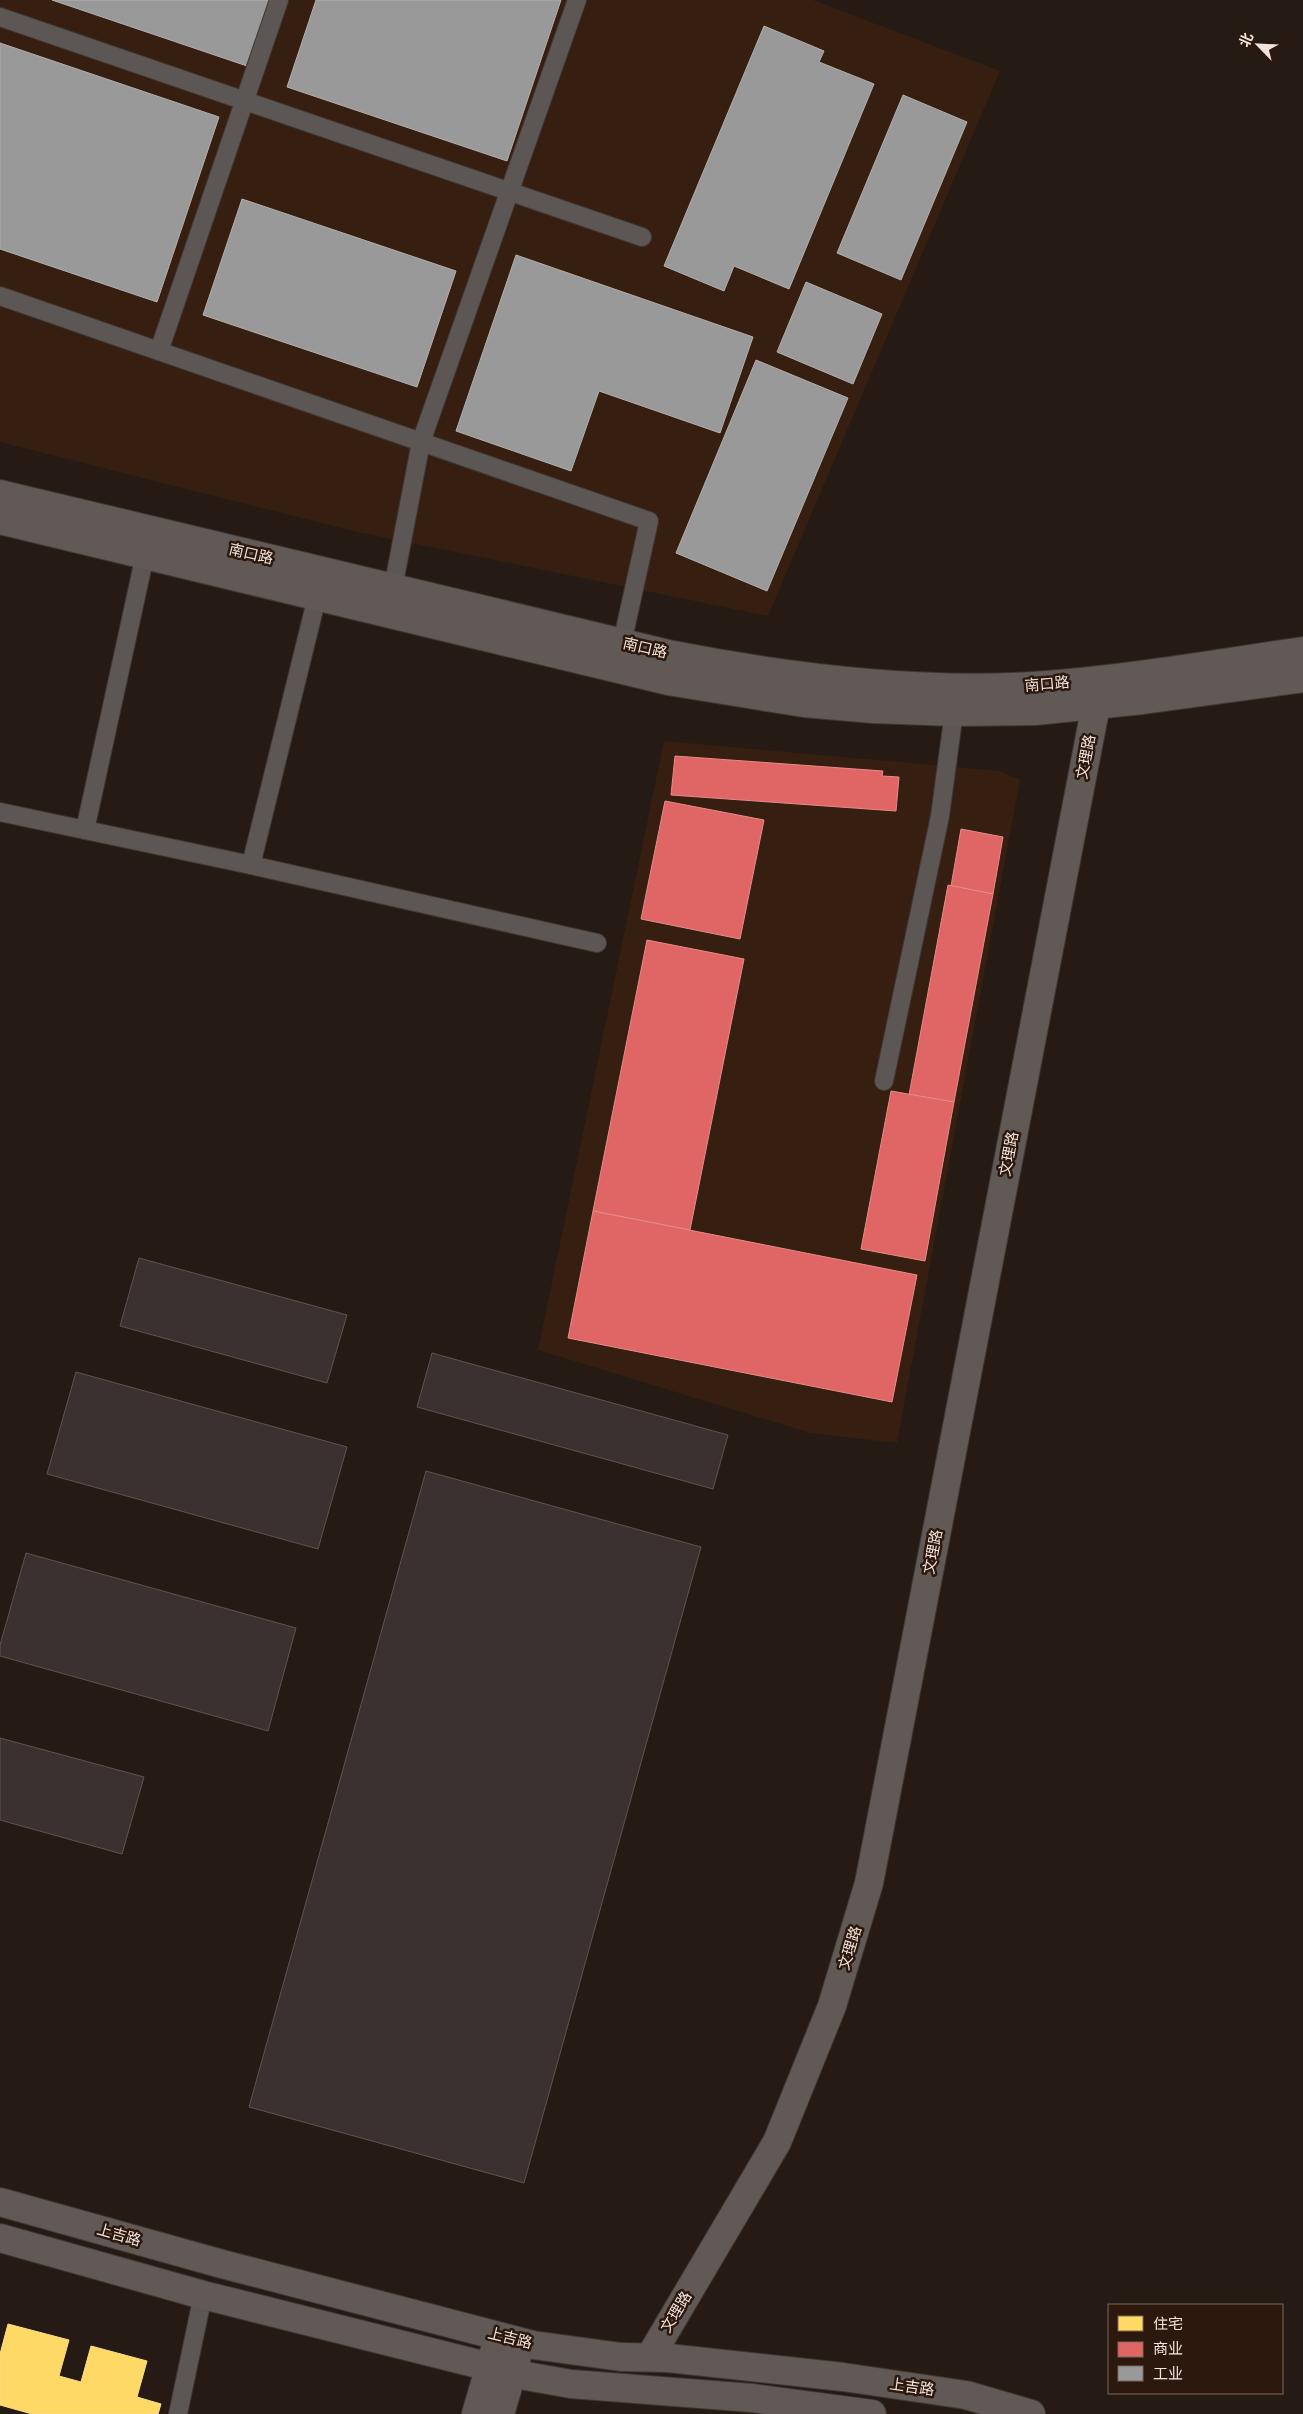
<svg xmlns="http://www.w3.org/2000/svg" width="1303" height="2414" viewBox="0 0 1303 2414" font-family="Lato,'Noto Sans SC',sans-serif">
<rect width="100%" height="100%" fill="#251a14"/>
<g fill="#361f11">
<path d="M0 0H813L1000 71 768 616 353 531 0 442Z"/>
<path d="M664 741 1000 771 1020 780 897 1443 810 1433 538 1350Z"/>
</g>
<path fill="#ffd966" stroke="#fbdc89" d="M8 2324 69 2340 59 2376 81 2382 91 2346 147 2361 137 2397 161 2404 158 2414H32L0 2405V2354Z"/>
<g fill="#e06666" stroke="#e58c89">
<path d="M675 756 883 771 882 776 899 777 896 811 671 795Z"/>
<path d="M665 801 764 820 740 939 641 919Z"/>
<path d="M961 829 1003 837 993 894 951 886Z"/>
<path d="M948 885 993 894 954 1102 909 1095Z"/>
<path d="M647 940 744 959 690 1230 593 1211Z"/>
<path d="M891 1091 954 1102 925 1261 861 1249Z"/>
<path d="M593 1211 917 1275 892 1402 568 1338Z"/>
</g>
<g fill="#999" stroke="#b3afad">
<path d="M52 0H269L247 66Z"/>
<path d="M316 0H561L507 161 287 87Z"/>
<path d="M764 26 824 51 819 62 874 84 789 289 734 266 724 291 664 266Z"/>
<path d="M0 43 219 117 157 302 0 249Z"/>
<path d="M903 95 967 122 901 280 837 253Z"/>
<path d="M242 199 456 271 417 387 203 315Z"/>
<path d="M516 255 753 337 720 433 599 391 571 471 456 431Z"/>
<path d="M806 282 882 314 853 384 777 352Z"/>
<path d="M756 360 848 398 767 591 676 553Z"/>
</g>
<g fill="#3c3131" stroke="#5f5453">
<path d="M139 1258 347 1315 327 1383 120 1326Z"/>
<path d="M432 1353 728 1435 713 1489 417 1407Z"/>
<path d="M76 1372 347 1447 318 1549 47 1474Z"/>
<path d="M426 1471 701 1547 524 2183 249 2107Z"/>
<path d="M26 1553 296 1628 268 1731 0 1656V1645Z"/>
<path d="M0 1738 144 1777 122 1854 0 1820Z"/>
</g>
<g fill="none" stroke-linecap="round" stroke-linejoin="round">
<g stroke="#403732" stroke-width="20">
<g id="lane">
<path d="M0 17 642 237"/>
<path d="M0 296 649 521 622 643"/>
<path d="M159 351 279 0"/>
<path d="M393 588 421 442 577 0"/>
<path d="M0 812 251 865 597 943"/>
<path d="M85 830 145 555"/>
<path d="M251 865 317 597"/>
<path d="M884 1081 940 816 954 712"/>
<path d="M178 2414 203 2295"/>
</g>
</g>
<g stroke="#403732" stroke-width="30">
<g id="secondary">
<path d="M0 494 673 655C791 678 913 693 1033 686 1124 680 1214 664 1303 651"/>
<path d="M0 520 668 681 804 703 873 709 954 712 1035 711 1143 700 1303 678"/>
<path d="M0 2202 222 2264 533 2345 621 2357 668 2358 843 2377 966 2395 1031 2414"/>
<path d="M0 2238 203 2295 526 2376 571 2384 752 2398 872 2414"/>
<path d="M650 2357 777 2142 832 2006 869 1883 1096 705"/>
<path d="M476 2414 495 2349"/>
<path d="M500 2414 517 2356"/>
</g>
</g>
<use href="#lane" stroke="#5c5755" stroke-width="18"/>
<use href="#secondary" stroke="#605956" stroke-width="28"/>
</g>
<g text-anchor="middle" stroke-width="5" stroke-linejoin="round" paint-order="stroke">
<g font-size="15" fill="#f1e3db" stroke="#2c180d">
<text transform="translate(251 554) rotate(13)" y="5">南口路</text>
<text transform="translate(645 648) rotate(13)" y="5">南口路</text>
<text transform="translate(1047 684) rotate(-5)" y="5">南口路</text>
<text transform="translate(1086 757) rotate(-79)" y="5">文理路</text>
<text transform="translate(1009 1154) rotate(-79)" y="5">文理路</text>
<text transform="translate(933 1552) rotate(-79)" y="5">文理路</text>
<text transform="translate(850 1948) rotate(-73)" y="5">文理路</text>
<text transform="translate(119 2235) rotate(16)" y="5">上吉路</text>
<text transform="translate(676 2312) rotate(-59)" y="5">文理路</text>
<text transform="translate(510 2338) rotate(14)" y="5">上吉路</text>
<text transform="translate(912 2387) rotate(8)" y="5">上吉路</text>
</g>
</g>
<rect x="1108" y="2304" width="175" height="90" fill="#2c180d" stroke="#7b695f"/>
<rect x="1118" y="2316" width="25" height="15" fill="#ffd966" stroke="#7b695f"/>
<text x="1153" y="2329" font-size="15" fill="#f1e3db">住宅</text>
<rect x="1118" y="2342" width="25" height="15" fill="#e06666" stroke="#7b695f"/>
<text x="1153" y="2354" font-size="15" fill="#f1e3db">商业</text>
<rect x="1118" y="2366" width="25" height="15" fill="#999999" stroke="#7b695f"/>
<text x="1153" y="2379" font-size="15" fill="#f1e3db">工业</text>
<g transform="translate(1258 45) rotate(294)" stroke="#2c180d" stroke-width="4" paint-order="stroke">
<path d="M0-4L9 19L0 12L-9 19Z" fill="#f1e3db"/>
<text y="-8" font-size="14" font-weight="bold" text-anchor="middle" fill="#f1e3db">北</text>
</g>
</svg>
